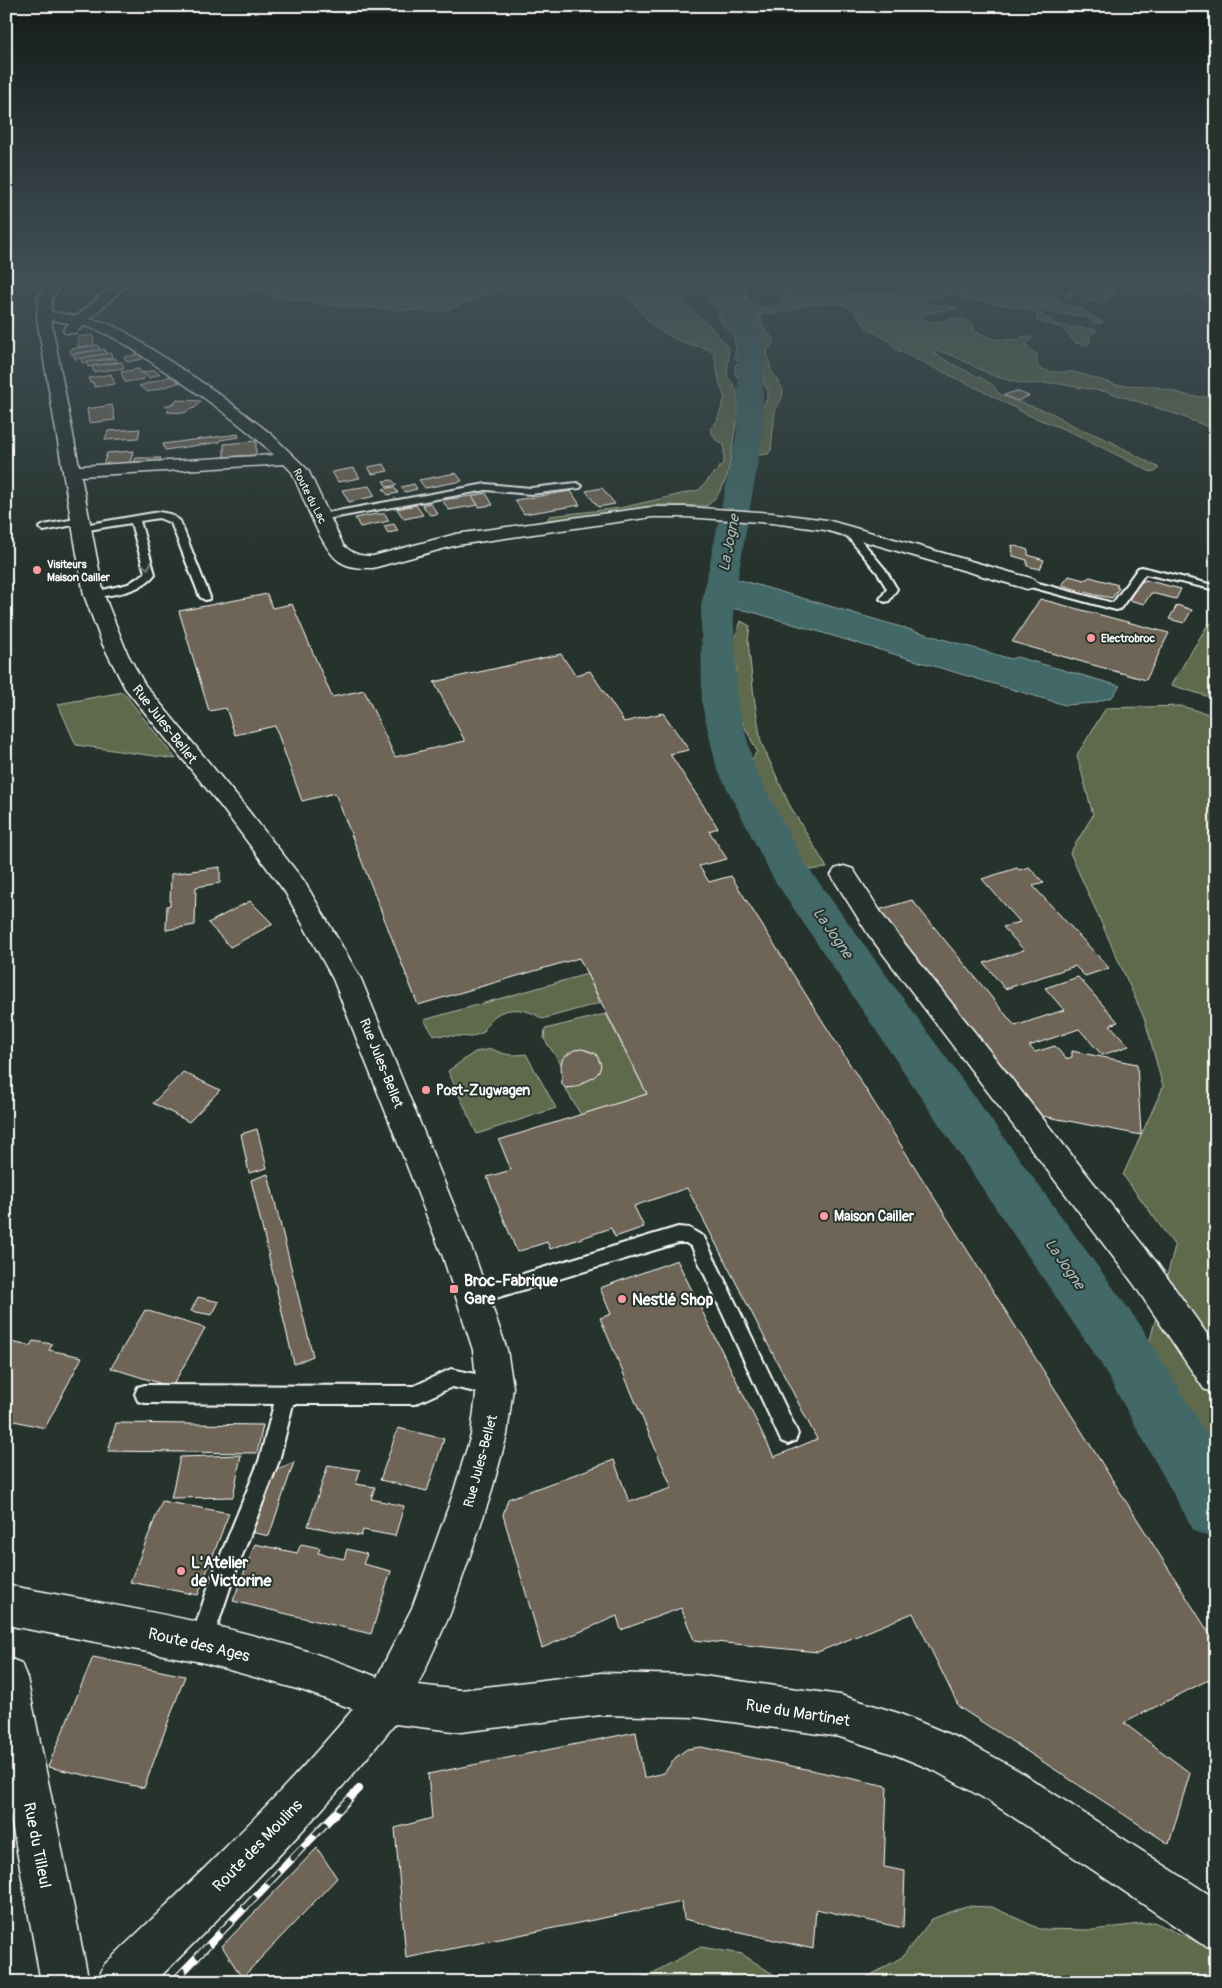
<svg xmlns="http://www.w3.org/2000/svg" width="1222" height="1988" viewBox="0 0 1222 1988" font-family="Pangolin,sans-serif">
<rect width="100%" height="100%" fill="#26332d"/>
<filter id="ink" filterUnits="userSpaceOnUse"><feTurbulence type="fractalNoise" baseFrequency=".02" numOctaves="2"/><feDisplacementMap in="SourceGraphic" scale="10" xChannelSelector="R" yChannelSelector="G"/><feConvolveMatrix kernelMatrix="1 2 1 2 8 2 1 2 1" color-interpolation-filters="sRGB"/></filter>
<g filter="url(#ink)">
<g fill="#5f6b4d" stroke="#afb5a6">
<path d="M227 280H508L505 287 441 312 340 306 290 300 248 289Z"/>
<path d="M617 280H683L680 290 688 306 712 328 729 349 727 377C743 393 736 398 738 418 728 451 736 481 707 506L657 505 569 519 547 520 550 516 620 508 699 490 724 462V444L716 440 710 429 717 421 725 398 720 385 714 354 705 348 681 342 651 325Z"/>
<path d="M753 280H782L808 284 817 289 874 295 899 292 898 283 892 280H974L978 283H990L985 280H1013L1038 297 1057 298 1066 305 1084 310 1090 316 1103 322C1096 325 1092 323 1087 317L1054 313 1040 309 1036 310 1056 324 1066 327 1094 329 1097 331 1089 335 1091 342 1087 345 1076 343 1060 327 1036 321 1038 316 1026 309 966 299C956 291 951 296 940 297 933 298 929 298 924 302 936 310 945 301 959 308L926 313 920 318C940 329 957 310 974 325V331L994 339 1019 340 1022 336 1031 337 1032 339 1027 343 1028 347 1037 355V365L1041 369 1052 372H1074L1117 385 1153 386 1190 396 1216 398V430L1173 413 1108 392 1053 383 1026 384 1016 382 993 376 952 355 937 351 932 352 952 364 985 380 994 386 998 393 1008 398 1054 414 1070 424 1112 442 1159 468 1155 472 1149 471 1071 432 1028 415 985 392 897 350 888 340 867 328 853 309 844 305 837 303 802 305 789 312 760 314C759 324 768 334 775 340L767 351 771 370 783 390 782 398 775 411 771 450 768 454 759 455 757 447 762 434 760 414 768 396V390L762 382 765 380 756 361 759 355 753 338 754 336C749 324 749 307 737 299L735 286 739 285 745 287 747 299C756 306 765 310 777 305L783 294 790 290C779 282 764 287 753 280Z"/>
<path d="M1072 280H1111L1114 283 1116 291C1108 297 1098 309 1087 299 1085 298 1084 295 1082 294H1077L1070 297 1065 296 1066 293H1070L1069 290 1077 289 1078 284Z"/>
<path d="M1169 280H1201L1207 285 1216 288V304C1199 301 1186 286 1169 280Z"/>
<path d="M1216 620V699L1171 685 1207 626Z"/>
<path d="M741 621 750 626 748 641 754 697 761 742 789 804 827 868 798 871 780 851 744 773 757 751 737 712 734 693 736 669 733 642Z"/>
<path d="M123 692 176 759 76 745 58 704Z"/>
<path d="M1181 706 1216 716V1494L1143 1366 1175 1246 1123 1175 1163 1087 1145 1020 1070 853 1093 815 1077 755 1106 708Z"/>
<path d="M587 974 600 1003 542 1019C523 1004 492 1006 484 1032L471 1037 434 1035 424 1020Z"/>
<path d="M606 1014 647 1094 581 1115 565 1088C578 1088 591 1080 599 1071 607 1046 568 1042 561 1064L544 1039 545 1029Z"/>
<path d="M492 1049C504 1055 512 1056 526 1054L556 1108 477 1134 448 1071 475 1052Z"/>
<path d="M966 1906 992 1907 1040 1929 1093 1930 1154 1922 1204 1945 1216 1953V1982H859L902 1957 932 1919Z"/>
<path d="M701 1947 742 1954 785 1982H622L647 1976Z"/>
</g>
<g fill="#436867" stroke="#8ea4a4">
<path d="M700 280H729L735 288 737 299 745 307 754 336 753 338 759 352 756 361 765 380 762 382C750 382 731 383 735 365L740 362 734 357 736 349 734 337 721 322 718 310 709 301 701 286Z"/>
<path d="M723 575 1011 659 1017 657 1120 686 1112 697 1094 703 1065 705 749 611 717 606Z"/>
</g>
<g fill="none" stroke-linecap="round" stroke-linejoin="round">
<path fill="#436867" fill-rule="evenodd" d="M708 280H730L763 336V432L733 606 738 705 755 769 804 862 1141 1326 1216 1450V1540L1194 1531 1101 1364 773 878 717 769 702 705 701 606 737 432 739 336Z"/>
</g>
<g fill="#6e6557" stroke="#fff">
<path d="M93 335 94 346 78 347V337Z"/>
<path d="M98 345 100 350 71 354 70 349Z"/>
<path d="M105 349 106 354 75 359 74 354Z"/>
<path d="M111 353 112 358 82 363 81 358Z"/>
<path d="M139 354 142 359 127 362 124 357Z"/>
<path d="M116 358 117 362 88 367 87 362Z"/>
<path d="M122 362 124 368 94 372 92 366Z"/>
<path d="M139 369 144 379 125 382 121 372Z"/>
<path d="M154 370 160 374 149 378 142 373Z"/>
<path d="M111 374 115 384 94 387 93 382 90 383 89 378Z"/>
<path d="M172 376 181 382 148 392 139 386Z"/>
<path d="M1016 391 1029 396 1017 401 1004 395Z"/>
<path d="M176 400 201 401 195 408 188 410 185 413 167 412 169 410 165 406 174 403Z"/>
<path d="M112 405 115 420 89 423 87 409Z"/>
<path d="M140 429 138 438 105 440 108 431Z"/>
<path d="M238 434 239 437 220 440V442L165 450 163 444Z"/>
<path d="M256 441V455L224 457V444Z"/>
<path d="M133 451 130 463 103 465 107 453Z"/>
<path d="M136 458H161L159 462H134Z"/>
<path d="M384 464 388 471 372 474 368 467Z"/>
<path d="M354 468 360 478 338 482 332 472Z"/>
<path d="M456 473 462 481 425 488 419 480Z"/>
<path d="M392 480 397 485 387 487 383 481Z"/>
<path d="M414 484 417 489 405 492 401 487Z"/>
<path d="M369 486 375 496 349 502 342 490Z"/>
<path d="M394 487 398 493 388 495 383 489Z"/>
<path d="M602 488 615 504 598 507 586 491Z"/>
<path d="M571 491 580 505 524 514 515 500Z"/>
<path d="M486 493 493 505 479 507 472 496Z"/>
<path d="M472 496 478 505 449 510 442 500Z"/>
<path d="M430 503 438 514 430 515 422 505Z"/>
<path d="M416 505 423 515 404 519 397 509Z"/>
<path d="M377 514H385L389 521 360 527 355 518Z"/>
<path d="M394 524 398 531 388 533 384 526Z"/>
<path d="M1012 545 1028 550V555L1044 560 1040 569 1027 566V560L1013 556Z"/>
<path d="M1069 576 1084 580 1090 577 1118 585 1116 587 1119 588 1112 598 1095 595 1062 585Z"/>
<path d="M1145 580 1181 589 1176 599 1151 593 1144 604 1129 600 1137 585Z"/>
<path d="M267 594 272 608 292 604 332 697 364 690 395 757 465 741 434 682 561 654 575 675 590 671 624 722 663 713 689 750 670 754 718 828 709 831 727 859 699 866 709 882 731 876 1216 1644V1676L1124 1723 1190 1773 1169 1844 959 1707 913 1613 818 1652 694 1640 681 1608 621 1630 617 1616 542 1648 503 1515 508 1499 614 1460 629 1502 672 1488 600 1318 611 1314 600 1288 677 1260 774 1457 817 1439 687 1188 634 1206 644 1227 615 1237 611 1228 550 1249 547 1242 517 1252 487 1177 511 1170 499 1140 647 1094 579 958 418 1005 335 793 302 801 275 726 235 735 226 708 209 711 179 611Z"/>
<path d="M1040 599 1169 633 1146 680 1012 642Z"/>
<path d="M1177 605 1192 610 1184 623 1169 619Z"/>
<path d="M220 867V883L196 887 195 925 166 930 167 906 170 905 171 874Z"/>
<path d="M1029 867 1044 883 1033 886 1109 968 1085 976 1075 966 1005 989 984 963 1024 950 1003 927 1020 922 982 879 1017 868 1019 870Z"/>
<path d="M912 900 1015 1026 1064 1010 1045 988 1078 977 1118 1022 1110 1025 1129 1046 1102 1055 1079 1029 1029 1046 1035 1052 1055 1046 1066 1059 1072 1057V1051L1137 1064 1141 1135 1032 1114 875 911Z"/>
<path d="M250 901 273 924 230 947 208 923Z"/>
<path d="M582 1049 596 1054 601 1065 599 1072 594 1077 576 1087 565 1088 562 1084 561 1064 563 1058 574 1050Z"/>
<path d="M183 1072 220 1090 189 1122 153 1103Z"/>
<path d="M257 1129 267 1168 249 1173 241 1134Z"/>
<path d="M268 1174 313 1356 294 1364 251 1180Z"/>
<path d="M198 1297 219 1302 212 1315 191 1311Z"/>
<path d="M145 1310 205 1328 172 1387 111 1368Z"/>
<path d="M6 1341 30 1346 33 1341 52 1344 49 1350 82 1357 45 1428 6 1419Z"/>
<path d="M116 1423 263 1425 257 1453 108 1451Z"/>
<path d="M398 1428 444 1439 427 1491 380 1480Z"/>
<path d="M241 1455 233 1497 171 1498 180 1457Z"/>
<path d="M294 1462 269 1536 251 1532 273 1471Z"/>
<path d="M328 1465 360 1470 356 1484 375 1487 371 1499 404 1506 395 1536 363 1530 361 1536 308 1526Z"/>
<path d="M162 1501 229 1513 198 1595 130 1582Z"/>
<path d="M255 1544 297 1553 301 1544 320 1548 318 1553 344 1559 347 1549 367 1554 363 1564 391 1571 371 1634 233 1601Z"/>
<path d="M93 1657 185 1676 144 1788 48 1767Z"/>
<path d="M636 1732 644 1778 664 1773 676 1757 687 1749 701 1747 887 1786 884 1867 905 1871 903 1928 816 1909 813 1949 684 1919 682 1902 406 1958 395 1828 432 1818 428 1774Z"/>
<path d="M317 1848 337 1878 242 1978 222 1946Z"/>
</g>
<g fill="none" stroke-linecap="round" stroke-linejoin="round">
<g stroke="#fff" stroke-width="4">
<g id="service">
<path d="M577 483 582 486 580 488 531 494 486 490 321 520 316 517 321 514 486 484 531 488Z"/>
<path d="M159 512 170 514 180 521 210 597 209 599 205 600 200 597 171 523 159 518 140 521 155 574C141 592 116 594 94 598L90 597 89 595 90 593 128 584 145 573 131 523 82 531 77 528 78 526Z"/>
<path d="M80 518 83 519V523L44 531 39 528 44 525Z"/>
<path d="M848 528 852 529 885 569 897 589 889 601 885 602 880 599 887 589 877 572 843 531Z"/>
<path d="M1142 567 1213 585 1216 584V590L1145 574 1120 609 1116 610 1023 585 1022 583 1027 580 1113 603 1138 568Z"/>
<path d="M678 1227 689 1228 704 1237 795 1427 798 1434 795 1441 788 1444 781 1441 692 1247 686 1243H678L473 1305 467 1303 464 1297 467 1291 473 1289Z"/>
<path d="M451 1369 495 1378 502 1380 505 1387 502 1394 495 1396 452 1387 415 1404H293L279 1461 233 1579 212 1642 209 1650 201 1653 193 1650 190 1642 211 1579 259 1461 274 1404 145 1403 138 1401 135 1394 138 1387 145 1385 414 1386Z"/>
</g>
</g>
<g stroke="#fff" stroke-width="3">
<g id="minor">
<path d="M52 280H65L52 298 51 312 77 316 118 280H132L90 319 107 323 124 331 215 391 271 434 308 470 343 545C353 554 359 556 373 556L456 534 652 507H685L772 513 827 520 1034 579 1037 583 1034 587 1027 589 825 530 772 523 685 517H652L457 545 373 568C362 568 348 568 339 561 321 549 302 493 292 472L284 464 81 476 104 595 128 655 145 685 239 799 304 881 361 979 475 1257 507 1350 513 1387 507 1435 490 1497 450 1614 418 1685 461 1690 601 1673 696 1675 840 1695 898 1713 965 1741 1019 1771 1216 1899V1950L1200 1943 1090 1868 989 1801 935 1771 896 1755 840 1737 696 1717 601 1715 461 1732 395 1724C321 1816 238 1899 155 1982H97L104 1965C190 1883 277 1801 353 1709L304 1691 201 1662 6 1625V1585C132 1609 259 1627 377 1677L412 1608 452 1497 471 1435 477 1387 473 1350 443 1257 333 979 285 892 223 809 125 688 102 643 84 595 37 319 38 298ZM51 320 69 323 63 330 65 333H75L83 326C111 332 134 350 157 366 198 393 239 421 274 455L79 466Z"/>
<path d="M844 866 853 869 886 920 1157 1263 1216 1347V1394L1204 1389 1133 1283 868 934 831 875 835 869Z"/>
<path d="M6 1657 21 1663 27 1678 89 1982H41L6 1791Z"/>
</g>
</g>
<use href="#service" fill="#26332d" fill-rule="evenodd"/>
<use href="#minor" fill="#26332d" fill-rule="evenodd"/>
<g stroke="#fff" stroke-width="8">
<path id="rail" d="M173 1982 359 1789"/>
</g>
<use href="#rail" stroke="#26332d" stroke-width="5.5" stroke-dasharray="17" stroke-linecap="butt"/>
</g>
<defs><path id="oneway-chevron" d="M-2-3.5L2.5 0L-2 3.5" fill="none" stroke-width="1.6" stroke-linecap="round" stroke-linejoin="round" transform="scale(1.25)"/></defs>
<use stroke="#727a76" href="#oneway-chevron" transform="translate(147 566) rotate(78)"/>
</g>
<linearGradient id="sky" x2="0" y2="1"><stop stop-color="#151c19"/><stop offset="0.5" stop-color="#415057"/><stop offset="1" stop-color="#415057" stop-opacity="0"/></linearGradient>
<rect width="1222" height="559" fill="url(#sky)"/>
<g fill="#ff9aa2" stroke="#26332d" stroke-width="2">
<circle cx="37" cy="570" r="5"/>
<circle cx="1091" cy="638" r="5"/>
<circle cx="426" cy="1090" r="5"/>
<circle cx="824" cy="1216" r="5"/>
<rect x="449" y="1284" width="10" height="10" rx="2.5"/>
<circle cx="622" cy="1299" r="5"/>
<circle cx="181" cy="1571" r="5"/>
</g>
<g text-anchor="middle" stroke-width="4" stroke-linejoin="round" paint-order="stroke">
<g font-size="11" fill="#fff" stroke="#26332d">
<text transform="translate(310 496) rotate(63)" y="4">Route du Lac</text>
</g>
<g font-size="11" font-weight="bold" fill="#fff" stroke="#26332d" text-anchor="start">
<text x="47" y="568">Visiteurs<tspan x="47" dy="13">Maison Cailler</tspan></text>
<text x="1101" y="642">Electrobroc</text>
</g>
<g font-size="14" fill="#fff" stroke="#26332d">
<text transform="translate(165 724) rotate(52)" y="5">Rue Jules-Bellet</text>
<text transform="translate(382 1063) rotate(68)" y="5">Rue Jules-Bellet</text>
<text transform="translate(480 1461) rotate(-75)" y="5">Rue Jules-Bellet</text>
</g>
<g font-size="14" font-weight="bold" fill="#fff" stroke="#26332d" text-anchor="start">
<text x="436" y="1095">Post-Zugwagen</text>
<text x="834" y="1221">Maison Cailler</text>
</g>
<g font-size="15" font-style="italic" fill="#abb" stroke="#26332d">
<text transform="translate(729 543) rotate(-79)" y="5">La Jogne</text>
<text transform="translate(833 933) rotate(55)" y="5">La Jogne</text>
<text transform="translate(1065 1264) rotate(55)" y="5">La Jogne</text>
</g>
<g font-size="16" font-weight="bold" fill="#fff" stroke="#26332d" text-anchor="start">
<text x="464" y="1286">Broc-Fabrique<tspan x="464" dy="18">Gare</tspan></text>
<text x="632" y="1305">Nestlé Shop</text>
<text x="191" y="1568">L'Atelier<tspan x="191" dy="18">de Victorine</tspan></text>
</g>
<g font-size="16" fill="#fff" stroke="#26332d">
<text transform="translate(199 1644) rotate(13)" y="6">Route des Ages</text>
<text transform="translate(798 1712) rotate(9)" y="6">Rue du Martinet</text>
<text transform="translate(38 1845) rotate(79)" y="6">Rue du Tilleul</text>
<text transform="translate(257 1845) rotate(-46)" y="6">Route des Moulins</text>
</g>
</g>
<rect width="1222" height="1988" fill="none" stroke="#26332d" stroke-width="25"/>
<rect x="12" y="12" width="1197" height="1963" fill="none" stroke="#fff" stroke-width="2" filter="url(#ink)"/>
</svg>
